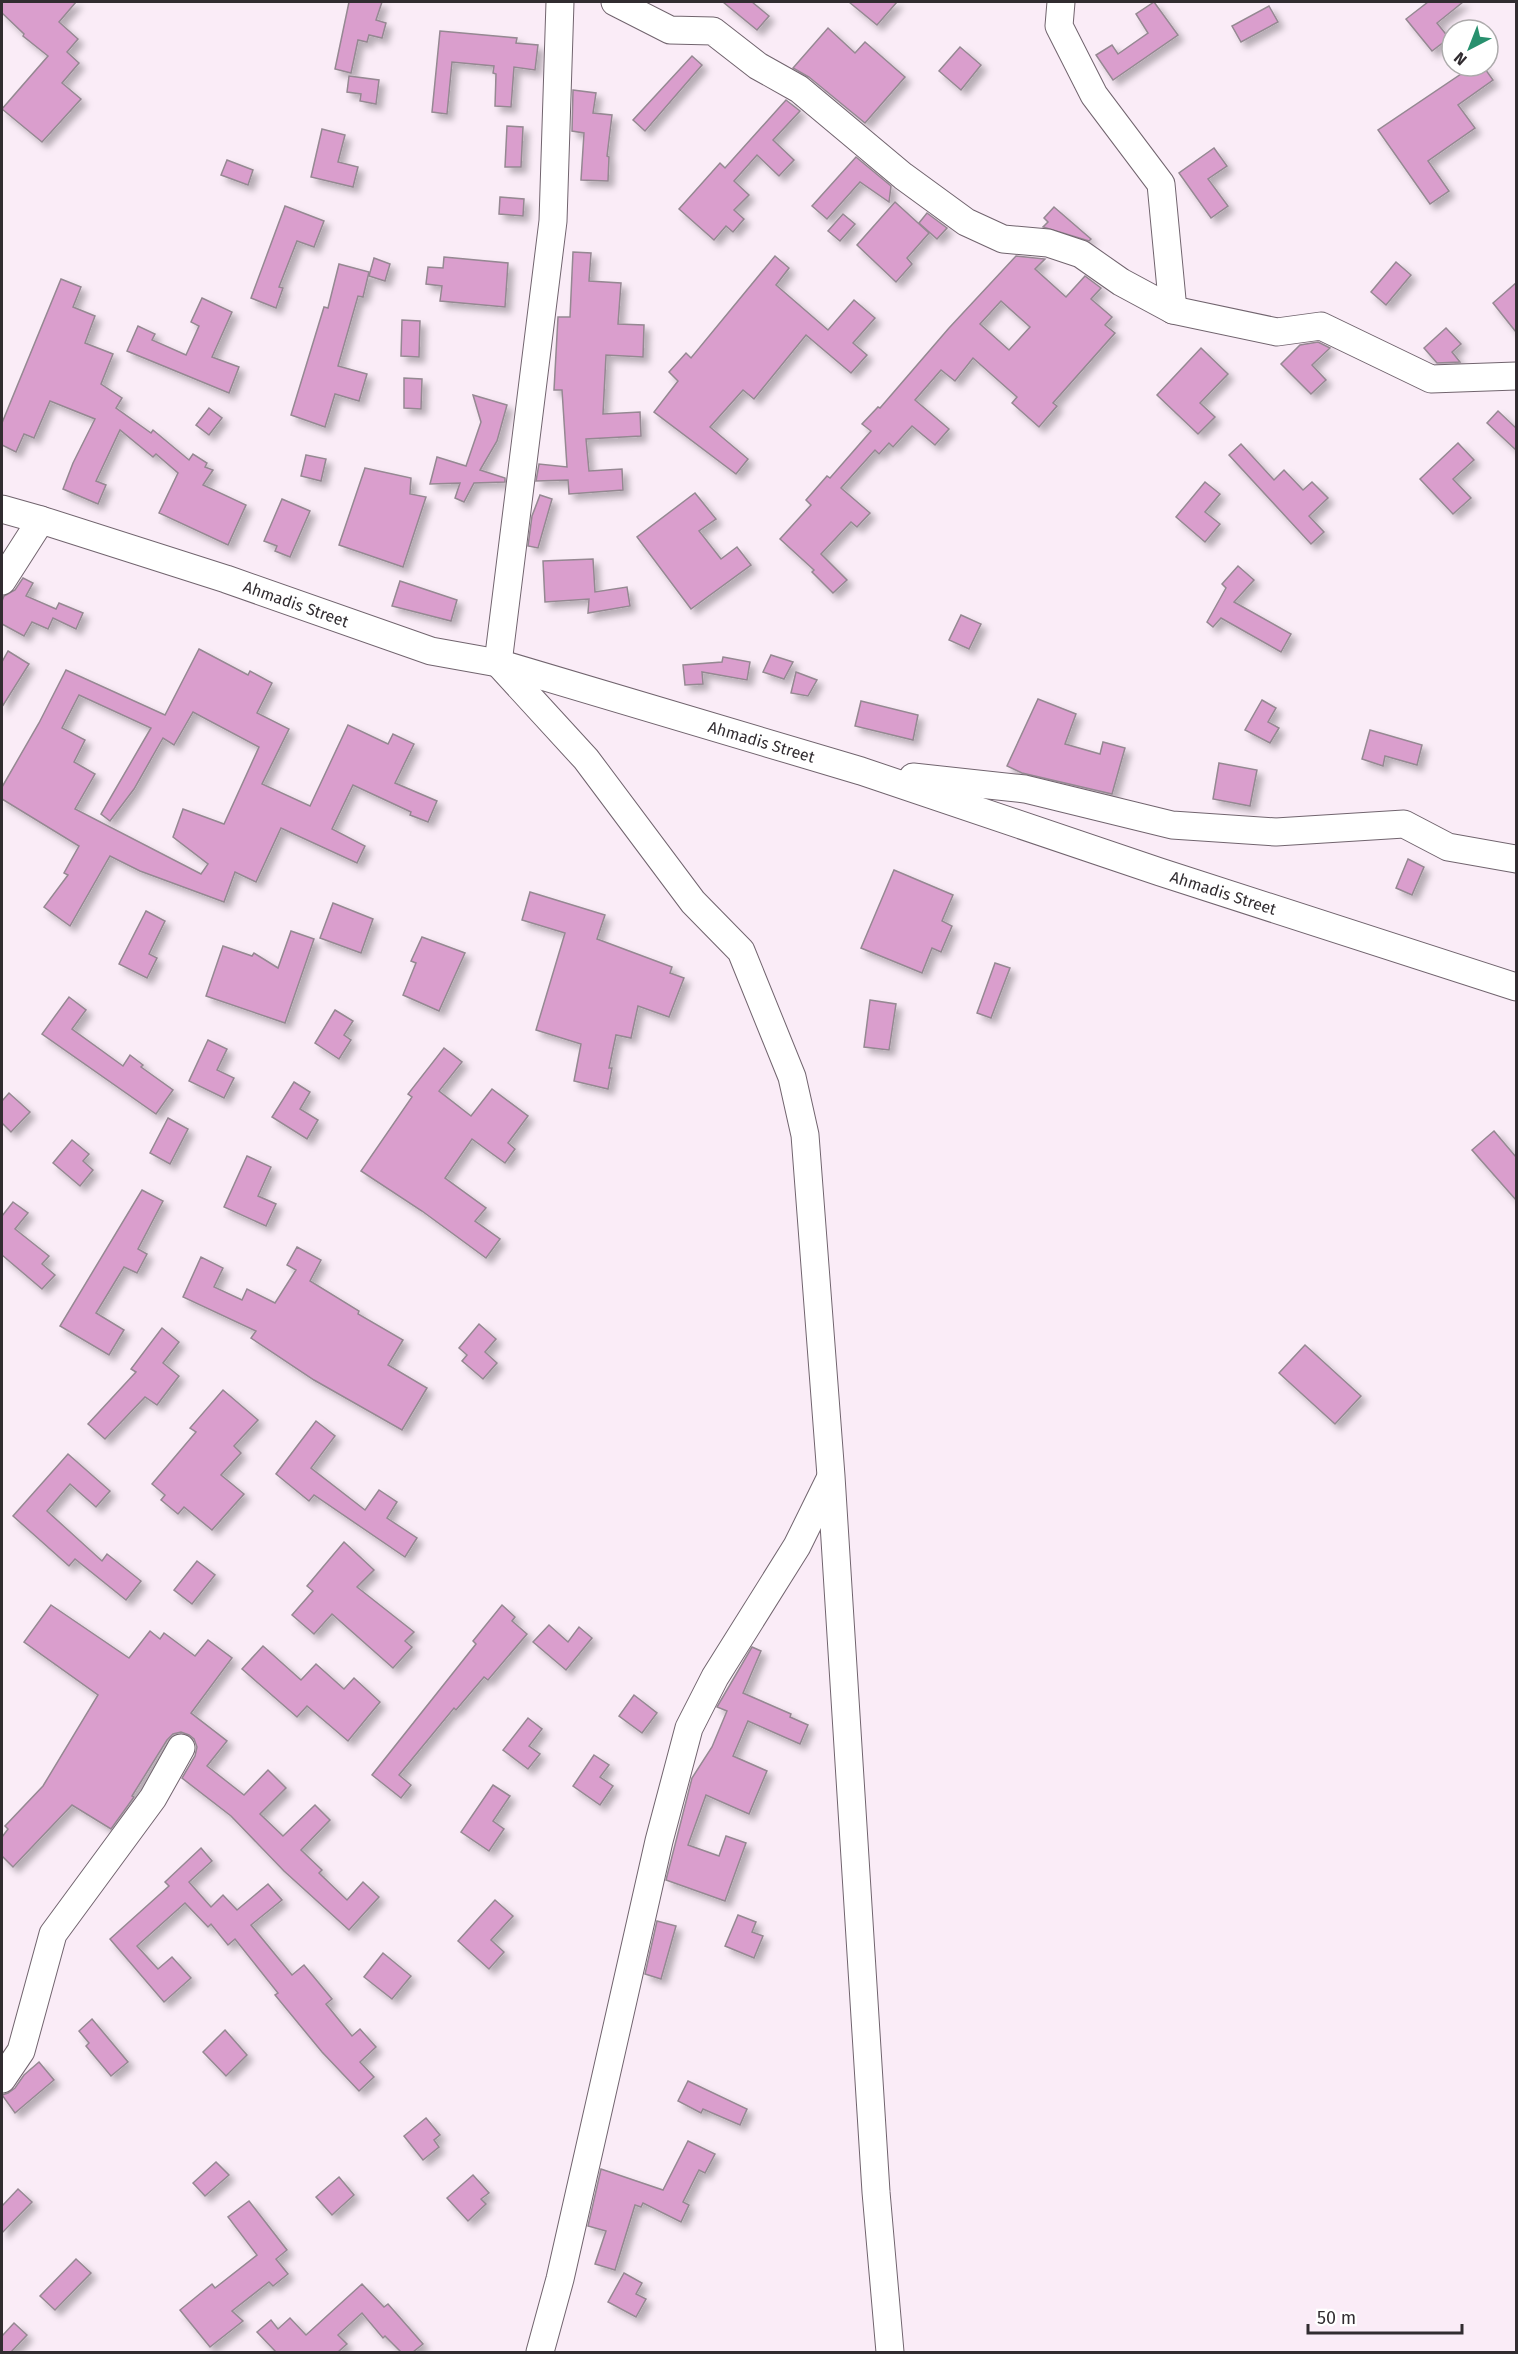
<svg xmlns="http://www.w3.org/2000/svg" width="1518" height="2354" viewBox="0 0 1518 2354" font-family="'Fira Sans',sans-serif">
<defs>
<filter id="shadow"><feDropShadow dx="5.5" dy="5.5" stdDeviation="3" flood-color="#0004"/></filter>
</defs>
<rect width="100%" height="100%" fill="#faecf7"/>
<g fill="#da9ecd" stroke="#958892" stroke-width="1.5" fill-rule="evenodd" filter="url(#shadow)">
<path d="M2 2H76L59 22 78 39 67 52 79 63 62 83 81 99 42 142 2 109 48 56 23 36 24 34 2 13Z"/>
<path d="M349 2H382L376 20 386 23 382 38 369 35 367 42 358 40 351 73 335 69Z"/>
<path d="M723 2H752L769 16 757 30Z"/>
<path d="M849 2H897L877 25Z"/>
<path d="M1154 2 1178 35 1113 80 1096 55 1112 45 1118 54 1148 33 1136 14Z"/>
<path d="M1428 2H1463L1437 23 1449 38 1432 51 1406 19Z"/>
<path d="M1269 6 1278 22 1241 42 1232 26Z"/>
<path d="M828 28 855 53 865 42 905 77 865 123 809 77 793 68Z"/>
<path d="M440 31 517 38 516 43 538 45 535 70 514 67 511 107 495 106 496 74 493 73 494 66 452 62 447 114 432 112Z"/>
<path d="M960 47 981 65 961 90 939 71Z"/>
<path d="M692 56 702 65 645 131 633 120Z"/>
<path d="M1473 66H1483L1493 80 1458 105 1475 128 1428 161 1449 191 1430 204 1378 130Z"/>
<path d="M349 76 379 80 376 104 360 101 361 94 347 92Z"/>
<path d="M573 90 596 93 593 113 612 115 607 156 609 157 608 181 581 180 584 133 572 131Z"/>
<path d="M786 100 800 111 773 140 794 160 779 176 757 155 734 181 749 195 734 210 744 219 733 232 726 226 714 240 679 209 720 163 725 168Z"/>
<path d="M507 126 523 127 521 167H505Z"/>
<path d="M322 129 345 135 338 162 358 167 353 187 311 177Z"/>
<path d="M1214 148 1227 166 1208 179 1228 206 1211 218 1179 173Z"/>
<path d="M856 157 891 186 889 202 860 182 827 219 812 206Z"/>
<path d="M227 160 253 170 248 185 221 175Z"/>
<path d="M500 197 524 199 523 216 499 214Z"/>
<path d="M895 202 929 233 907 258 912 264 896 282 857 245Z"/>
<path d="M285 206 324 221 314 247 297 241 279 287 283 288 276 308 251 298Z"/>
<path d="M1054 207 1091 239 1089 241 1043 227 1048 222 1044 218Z"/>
<path d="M927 213 947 228 937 239 919 223Z"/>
<path d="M843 214 855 224 840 241 828 231Z"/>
<path d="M573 252 591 253 589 281 621 283 618 324 644 325 643 357 606 355 603 414 640 412 641 436 586 439 589 471 622 469 623 490 569 494 568 480 536 481 539 464 567 467 562 390H554L558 317H570Z"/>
<path d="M775 256 789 268 776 285 828 330 854 300 875 318 853 343 867 355 851 373 806 335 754 399 743 390 710 427 748 459 736 474 654 412 678 381 669 372 686 353 691 358Z"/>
<path d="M1016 256 1045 259 1035 269 1066 297 1085 276 1101 288 1091 299 1112 317 1105 325 1115 333 1053 403 1057 406 1039 427 1012 403 1017 397 973 358 955 381 941 370 915 400 949 429 935 445 912 426 893 447 889 443 879 454 875 450 841 488 870 513 857 527 851 522 821 554 847 580 833 593 812 572 814 570 780 539 811 505 806 500 827 476 830 478 871 431 862 424 878 407 880 408 949 328ZM1001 301 1030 327 1009 350 980 324Z"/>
<path d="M444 257 508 263 505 307 440 301 442 286 426 284 428 267 443 268Z"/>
<path d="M374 258 390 264 385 281 369 276Z"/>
<path d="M1396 262 1411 275 1386 305 1371 292Z"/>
<path d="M339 264 369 272 363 297 358 296 338 366 367 374 359 401 335 394 325 427 291 415 324 307 328 308Z"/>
<path d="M61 279 81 287 73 307 95 316 85 343 113 354 101 384 122 398 116 408 151 433 153 430 189 460 193 454 207 463 205 467 213 470 203 485 246 505 228 545 159 513 178 473 156 454 153 457 120 430 96 481 106 485 98 504 63 489 73 463 95 419 50 401 34 438 24 434 16 452 2 445V423Z"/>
<path d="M1516 283V332L1493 303Z"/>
<path d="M202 298 232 312 212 357 239 367 229 393 127 351 138 326 155 334 152 340 186 355 199 326 191 322Z"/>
<path d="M402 320 420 321 419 357 401 356Z"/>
<path d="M1446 328 1461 344 1452 352 1460 362 1437 363 1424 348Z"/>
<path d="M1318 342 1330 348 1312 365 1326 380 1311 394 1281 364 1300 345Z"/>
<path d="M1201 348 1228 374 1200 403 1215 417 1198 434 1157 395Z"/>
<path d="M404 378 422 379 421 409 404 408Z"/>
<path d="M473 395 507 405 497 441 480 470 505 478V482L474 483 464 502 455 498 460 483 430 484 437 457 466 466 481 422Z"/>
<path d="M209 408 222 418 209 435 196 425Z"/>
<path d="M1498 411 1516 428V450L1487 423Z"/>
<path d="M1458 443 1474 460 1453 479 1471 498 1453 514 1420 479Z"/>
<path d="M1241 444 1274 480 1284 470 1303 490 1312 482 1328 498 1309 516 1324 532 1311 544 1229 455Z"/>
<path d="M306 455 326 459 321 481 301 476Z"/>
<path d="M365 468 411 478 410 494 426 497 403 567 339 545Z"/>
<path d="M1205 482 1220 494 1205 512 1220 524 1205 542 1176 517Z"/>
<path d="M695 493 716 519 699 531 721 559 737 547 751 565 691 609 637 537Z"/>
<path d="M540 495 552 499 538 548 528 546 532 516Z"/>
<path d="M282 499 310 511 290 557 275 551 277 546 264 541Z"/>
<path d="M593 559 595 592 627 587 630 606 588 613 589 599 545 602 543 561Z"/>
<path d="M1238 566 1254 580 1234 602 1291 634 1281 652 1221 618 1213 627 1207 622 1226 588 1222 584Z"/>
<path d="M23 578 33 583 26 596 56 609 59 603 83 613 76 629 53 618 48 629 32 622 24 636 2 624V601L4 596 15 590Z"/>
<path d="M400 581 457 600 451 621 392 606Z"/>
<path d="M961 615 981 624 969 649 949 640Z"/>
<path d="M199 649 248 675 250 671 272 683 257 713 289 729 262 784 310 806 348 725 388 744 393 734 414 744 395 783 437 801 428 822 410 815 411 812 353 785 332 829 365 846 357 863 281 828 256 882 235 872 224 902 140 871 110 856 70 926 44 907 68 875 64 873 79 846 2 799V787L39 723 66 670 165 715ZM79 695 151 728 101 814 110 821 134 789 163 738 174 745 193 712 259 747 224 824 183 809 173 837 208 864 201 874 75 809 95 774 74 762 85 740 62 728Z"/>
<path d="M8 651 29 664 2 707V662Z"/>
<path d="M771 655 793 662 784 679 763 672Z"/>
<path d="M723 657 750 662 747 680 702 672 703 684 685 685 683 665 722 662Z"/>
<path d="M796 672 817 680 808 696 791 693Z"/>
<path d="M1038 699 1076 714 1065 744 1100 754 1103 742 1125 748 1112 794 1022 773 1007 766Z"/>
<path d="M1262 700 1276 708 1268 722 1279 728 1270 743 1245 730Z"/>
<path d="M861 701 918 715 913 740 855 726Z"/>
<path d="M1370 730 1422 745 1417 765 1385 756 1383 766 1362 759Z"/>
<path d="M1219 763 1257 770 1250 806 1213 799Z"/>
<path d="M1408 859 1424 867 1412 895 1396 888Z"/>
<path d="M894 870 953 895 942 921 952 926 941 952 932 948 922 973 861 948Z"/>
<path d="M530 892 605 915 597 939 672 967 670 973 684 978 669 1017 638 1006 631 1038 616 1035 609 1068H612L608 1089 574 1081 581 1044 536 1030 565 933 522 920Z"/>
<path d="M333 903 373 919 361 953 320 938Z"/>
<path d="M146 911 165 921 149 954 157 958 147 978 119 964Z"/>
<path d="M291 931 314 939 285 1023 206 996 223 946 252 956 254 953 278 968Z"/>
<path d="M422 937 465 953 439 1011 403 995 416 963 411 961Z"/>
<path d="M995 963 1010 968 991 1018 977 1013Z"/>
<path d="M69 997 86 1010 72 1029 123 1066 130 1055 143 1065 141 1067 173 1090 156 1114 42 1034Z"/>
<path d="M870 1000 896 1004 889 1050 864 1047Z"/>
<path d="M335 1010 353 1021 344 1035 351 1040 339 1059 315 1043Z"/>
<path d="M208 1040 227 1049 217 1070 234 1078 224 1098 189 1081Z"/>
<path d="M444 1048 462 1062 439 1091 471 1116 492 1089 528 1116 508 1143 515 1149 505 1163 472 1139 445 1178 486 1208 475 1221 500 1239 486 1258 422 1211 361 1171 412 1097 408 1094Z"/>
<path d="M294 1082 310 1092 300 1109 318 1120 307 1139 272 1117Z"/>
<path d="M9 1093 30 1112 11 1132 2 1123V1101Z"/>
<path d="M168 1118 188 1129 170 1164 150 1153Z"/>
<path d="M1494 1131 1516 1157V1200L1472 1150Z"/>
<path d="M72 1140 89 1154 83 1161 93 1170 80 1186 53 1163Z"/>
<path d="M247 1156 271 1167 258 1196 276 1204 266 1226 224 1207Z"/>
<path d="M142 1190 163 1201 138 1249 147 1254 137 1273 124 1267 96 1313 124 1330 109 1355 60 1326Z"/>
<path d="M13 1202 28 1213 15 1229 49 1256 42 1264 55 1275 42 1289 2 1255V1216Z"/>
<path d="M297 1247 321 1260 310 1281 359 1311 358 1314 403 1340 388 1365 427 1388 402 1430 314 1380 251 1338 256 1331 183 1297 201 1257 223 1268 214 1287 242 1300 247 1289 275 1303 296 1270 287 1265Z"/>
<path d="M479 1324 496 1339 485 1352 497 1363 483 1379 462 1361 467 1355 459 1348Z"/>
<path d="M162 1328 179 1342 163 1363 179 1376 157 1405 145 1397 105 1439 88 1424 136 1372 131 1369Z"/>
<path d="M1305 1345 1361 1396 1335 1424 1279 1373Z"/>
<path d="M223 1390 258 1420 234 1446 241 1453 221 1475 244 1494 212 1530 184 1507 178 1514 161 1500 165 1495 152 1484 196 1432 190 1428Z"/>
<path d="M316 1421 335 1436 311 1468 365 1510 379 1490 397 1502 387 1518 417 1538 405 1557 314 1495 309 1501 276 1474Z"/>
<path d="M68 1454 110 1491 96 1507 70 1484 47 1511 102 1561 107 1554 141 1581 126 1600 75 1559 69 1566 13 1516Z"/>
<path d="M344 1542 374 1570 357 1587 414 1632 405 1641 412 1647 393 1668 332 1614 314 1634 292 1615 313 1591 307 1586Z"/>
<path d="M197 1561 215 1575 192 1604 174 1590Z"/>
<path d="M51 1605 129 1658 150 1631 160 1639 164 1633 195 1656 208 1640 232 1658 191 1713 227 1741 207 1766 244 1795 268 1770 286 1788 260 1814 283 1836 315 1805 330 1820 301 1850 322 1870 319 1873 347 1900 363 1882 379 1897 349 1930 284 1871 231 1816 182 1778 195 1756 197 1747 194 1739 189 1735 181 1732 173 1734 167 1740 132 1796 134 1797 111 1829 72 1805 13 1867 2 1856V1837L8 1829 5 1826 43 1786 98 1695 24 1642Z"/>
<path d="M502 1605 515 1617 512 1621 527 1634 488 1680 484 1677 456 1710 454 1708 399 1775 411 1785 401 1798 372 1775 476 1644 473 1641Z"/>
<path d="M549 1625 568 1642 579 1627 592 1638 566 1670 533 1642Z"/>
<path d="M263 1646 301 1680 316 1664 344 1689 354 1678 380 1702 348 1741 307 1706 297 1717 242 1669Z"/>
<path d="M752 1647 761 1651 743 1693 791 1714 790 1717 808 1725 800 1744 748 1721 733 1756 767 1771 749 1814 706 1795 688 1845 719 1856 726 1836 746 1843 725 1901 666 1880 692 1778 712 1747 727 1711 717 1707Z"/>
<path d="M634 1695 657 1713 642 1733 619 1716Z"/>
<path d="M528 1718 542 1729 529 1746 540 1754 528 1769 503 1750Z"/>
<path d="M594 1755 609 1765 600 1777 613 1786 600 1805 573 1786Z"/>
<path d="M493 1785 510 1796 493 1821 504 1829 489 1851 461 1832Z"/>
<path d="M201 1848 212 1861 189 1882 211 1907 223 1895 237 1910 268 1884 282 1900 251 1925 292 1975 304 1965 332 1999 326 2004 352 2036 360 2029 376 2047 360 2062 374 2077 359 2091 322 2052 275 1995 278 1993 235 1939 228 1945 211 1924 208 1927 185 1903 137 1946 158 1969 172 1957 191 1978 164 2002 110 1939 169 1886 165 1882Z"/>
<path d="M495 1900 513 1916 491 1940 504 1952 489 1969 458 1941Z"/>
<path d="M738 1915 756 1922 752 1932 763 1936 754 1958 725 1946Z"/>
<path d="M657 1921 676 1926 661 1979 645 1974Z"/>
<path d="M383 1953 411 1976 392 1999 364 1977Z"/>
<path d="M92 2019 128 2062 111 2076 86 2046 89 2043 79 2031Z"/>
<path d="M225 2030 247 2055 226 2076 203 2052Z"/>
<path d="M39 2062 54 2080 15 2113 2 2095 8 2093 15 2088 24 2075Z"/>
<path d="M688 2081 747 2109 740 2125 703 2109 701 2113 678 2101Z"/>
<path d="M426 2118 440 2135 434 2140 439 2147 423 2160 404 2136Z"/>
<path d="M688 2141 715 2154 705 2173 699 2170 683 2202 689 2205 681 2222 643 2203 641 2207 635 2205 615 2270 595 2264 606 2231 588 2226 601 2169 663 2190Z"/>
<path d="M216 2162 229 2175 205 2196 193 2183Z"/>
<path d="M473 2175 489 2193 481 2199 486 2204 468 2221 447 2198Z"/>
<path d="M339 2177 354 2195 332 2215 316 2197Z"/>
<path d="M18 2189 32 2202 2 2233V2206Z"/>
<path d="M249 2201 287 2250 276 2259 288 2274 273 2286 269 2282 232 2311 243 2321 210 2347 180 2310 212 2284 215 2288 257 2255 228 2217Z"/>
<path d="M76 2259 91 2273 55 2310 40 2296Z"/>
<path d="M624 2273 642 2283 636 2294 646 2299 636 2317 608 2302Z"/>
<path d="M362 2284 384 2307 388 2304 423 2344 413 2352H401L385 2336 383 2338 362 2313 338 2335 347 2344 338 2352H276L257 2332 271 2320 278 2329 290 2318 306 2335Z"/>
<path d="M14 2323 27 2335 11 2352H2V2336Z"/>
</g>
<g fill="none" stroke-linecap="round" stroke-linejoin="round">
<g stroke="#71646e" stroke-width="29">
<g id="minor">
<path d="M615 2 670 30 713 31 758 66 799 89 903 176 966 222 1003 239 1048 243 1081 254 1121 282 1173 310 1277 332 1321 326 1431 379 1516 376"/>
<path d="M1061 2 1059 26 1094 95 1161 184 1173 310"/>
<path id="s1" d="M2 509 41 520 226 579 431 651 498 663 861 771 1160 872 1516 987"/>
<path d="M2 581 41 520"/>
<path d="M498 663 586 759 693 902 741 951 792 1077 805 1135 831 1476 876 2192 890 2352"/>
<path d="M498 663 553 221 560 2"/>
<path d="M913 777 1025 789 1172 825 1276 832 1404 824 1448 847 1516 859"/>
<path d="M2 2079 21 2051 53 1934 153 1798 181 1748"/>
<path d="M540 2352 560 2279 659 1841 689 1728 715 1677 797 1546 830 1479"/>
</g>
</g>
<use href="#minor" stroke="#fff" stroke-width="27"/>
</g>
<g text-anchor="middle" stroke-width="5" stroke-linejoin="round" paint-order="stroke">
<g font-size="16" fill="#312c30" stroke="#fff">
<text dy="6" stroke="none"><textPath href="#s1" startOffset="309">Ahmadis Street</textPath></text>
<text dy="6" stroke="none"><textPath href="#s1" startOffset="795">Ahmadis Street</textPath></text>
<text dy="6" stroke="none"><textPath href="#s1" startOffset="1281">Ahmadis Street</textPath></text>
</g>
</g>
<rect width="1518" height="2354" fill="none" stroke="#312c30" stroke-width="6"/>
<g transform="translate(1470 48) rotate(222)"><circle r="28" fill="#ffffff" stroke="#adabac" stroke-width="1.5"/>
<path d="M0-4.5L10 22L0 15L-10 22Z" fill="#28906e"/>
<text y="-9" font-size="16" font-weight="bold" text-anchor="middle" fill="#312c30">N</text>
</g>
<path d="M1308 2324v9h154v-9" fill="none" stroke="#312c30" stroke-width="3"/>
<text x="1317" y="2324" font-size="18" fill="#312c30" stroke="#ffffff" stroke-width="4.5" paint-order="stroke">50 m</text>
</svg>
